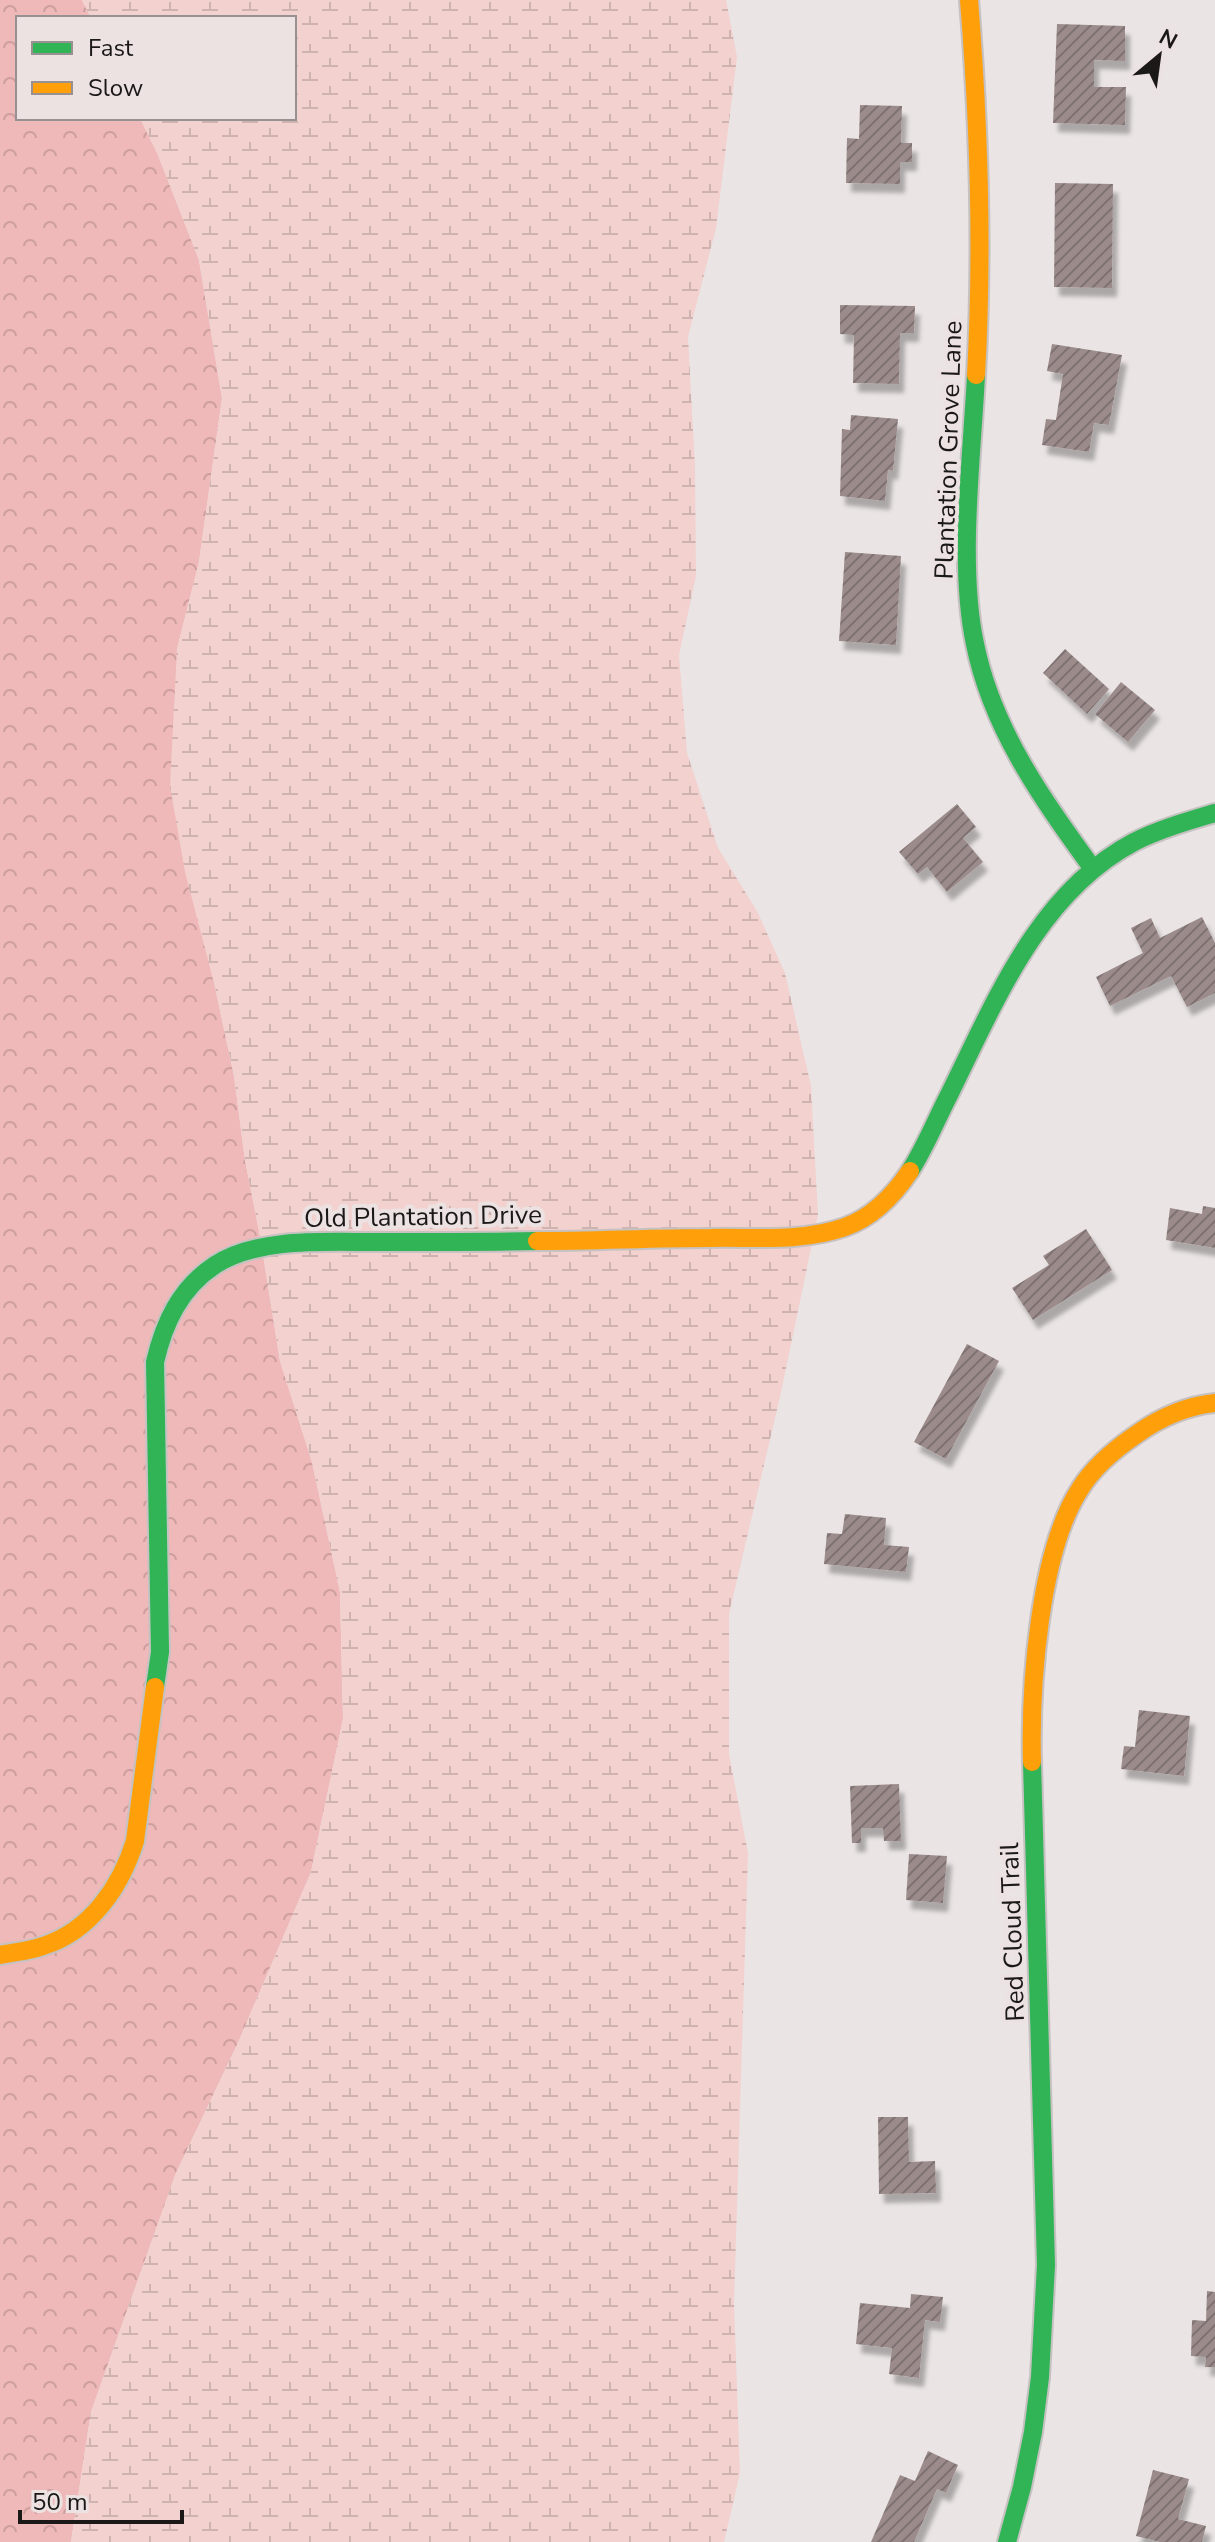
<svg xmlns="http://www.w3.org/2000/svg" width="1215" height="2542" viewBox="0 0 1215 2542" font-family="'Nunito Sans',sans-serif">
<defs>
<pattern id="forest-crowns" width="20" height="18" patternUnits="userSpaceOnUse" patternTransform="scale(2)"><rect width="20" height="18" fill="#eeb9b8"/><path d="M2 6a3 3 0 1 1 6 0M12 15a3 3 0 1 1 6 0" fill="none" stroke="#cc9e9d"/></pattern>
<pattern id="wetland-marsh" width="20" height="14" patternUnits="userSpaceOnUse" patternTransform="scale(2)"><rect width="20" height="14" fill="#f2d1cf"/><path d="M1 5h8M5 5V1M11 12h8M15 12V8" fill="none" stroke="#cfb3b1"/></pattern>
<pattern id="building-hatch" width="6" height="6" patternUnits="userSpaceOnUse" patternTransform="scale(2)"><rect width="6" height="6" fill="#9c8b8b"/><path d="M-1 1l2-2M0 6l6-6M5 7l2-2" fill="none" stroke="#7e7171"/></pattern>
<filter id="shadow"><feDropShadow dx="5" dy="9" stdDeviation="2" flood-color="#0004"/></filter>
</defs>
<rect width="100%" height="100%" fill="#eae4e4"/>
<path fill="url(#forest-crowns)" d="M0 0H82L91 18H18V118H140L158 155 199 260 222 398 199 562 177 649 215 987 234 1076 245 1160 260 1236 280 1361 312 1462 340 1592 343 1719 311 1872 237 2045 176 2173 91 2412 71 2542H0Z"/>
<path fill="url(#wetland-marsh)" d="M82 0H726L737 57 716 228 688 337 695 466 696 576 679 655 687 753 718 848 757 911 785 973 811 1086 818 1215 780 1397 729 1614V1754L748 1853 734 2303 740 2473 724 2542H71L91 2412 176 2173 237 2045 311 1872 343 1719 340 1592 312 1462 280 1361 260 1236 245 1160 234 1076 215 987 185 872 170 786 177 649 199 562 222 398 199 260 158 155 140 118H294V18H91Z"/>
<g fill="url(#building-hatch)" filter="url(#shadow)">
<path d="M1057 24 1125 26V61L1094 60V87H1126L1125 125 1053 123Z"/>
<path d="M860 105 902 106 901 143H912V162H900V184L846 183 847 138 859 139Z"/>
<path d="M1055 183 1113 184 1112 288 1054 287Z"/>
<path d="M840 305 915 306 914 333H900L899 384 853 383 854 335 840 334Z"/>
<path d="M1052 344 1122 355 1109 425 1094 423 1089 452 1042 445 1046 419 1056 420 1063 374 1047 371Z"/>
<path d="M851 415 898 419 893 471 888 470 885 501 840 496 842 429 850 430Z"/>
<path d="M845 552 901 556 896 645 839 641Z"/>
<path d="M1065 649 1109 689 1087 714 1043 673Z"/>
<path d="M1121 682 1155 710 1128 742 1095 714Z"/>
<path d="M957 804 976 827 963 838 983 862 947 892 927 867 918 874 899 852Z"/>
<path d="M1202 917 1215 943V993L1187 1007 1171 976 1110 1006 1096 977 1143 953 1131 928 1151 918 1160 938Z"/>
<path d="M1203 1206 1215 1208V1248L1166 1240 1170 1208 1202 1214Z"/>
<path d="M1086 1229 1112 1270 1033 1320 1012 1288 1049 1265 1043 1256Z"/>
<path d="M967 1344 999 1361 946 1459 914 1442Z"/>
<path d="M845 1514 886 1518 884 1545 909 1547 906 1572 824 1564 827 1533 842 1534Z"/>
<path d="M1139 1710 1190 1716 1184 1776 1121 1769 1124 1746 1135 1747Z"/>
<path d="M899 1784 901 1841H884L883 1828H861V1843H852L850 1786Z"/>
<path d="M909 1854 947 1856 943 1903 906 1900Z"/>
<path d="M878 2117H908L909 2162 935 2161 936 2193 879 2194Z"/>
<path d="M1207 2291 1215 2292V2367H1205L1206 2357 1191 2356 1192 2320 1206 2321Z"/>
<path d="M911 2294 943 2297 940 2322 925 2320 919 2378 889 2374 892 2348 856 2344 860 2303 910 2308Z"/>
<path d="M928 2451 958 2465 946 2493 937 2489 914 2542H871L900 2475 915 2481Z"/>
<path d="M1153 2470 1189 2479 1178 2519 1206 2526 1202 2542H1160L1136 2536Z"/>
</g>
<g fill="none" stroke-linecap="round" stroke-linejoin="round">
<g stroke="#c6c2c2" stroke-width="22">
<g id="fast">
<path d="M976 375C972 457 958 565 975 644 992 729 1043 800 1093 869"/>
<path d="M910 1171C925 1148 936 1120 949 1095 995 1002 1038 893 1134 842 1160 829 1188 821 1215 813"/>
<path d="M155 1687 160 1652 155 1362C164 1323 180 1288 215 1265 261 1235 336 1243 389 1242 439 1242 488 1242 537 1241"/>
<path d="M1007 2542 1022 2487 1033 2432 1040 2377 1046 2265 1032 1762"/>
</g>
</g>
<g stroke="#c6c2c2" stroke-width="22">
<g id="slow">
<path d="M969 0C979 124 983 251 976 375"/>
<path d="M537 1241C595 1241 652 1238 710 1238 754 1237 803 1242 845 1227 873 1217 894 1195 910 1171"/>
<path d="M1032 1762C1030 1687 1039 1552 1080 1489 1094 1466 1115 1449 1137 1434 1161 1417 1186 1406 1215 1403"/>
<path d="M0 1955C14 1952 30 1951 43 1946 91 1931 121 1886 135 1841L155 1687"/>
</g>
</g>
<use href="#fast" stroke="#30b455" stroke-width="18"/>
<use href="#slow" stroke="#ff9f0a" stroke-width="18"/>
</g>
<g text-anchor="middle" stroke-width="8" stroke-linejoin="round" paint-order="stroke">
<g font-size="26" fill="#1b1818" stroke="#ece2e2">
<text transform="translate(948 450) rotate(-88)" y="9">Plantation Grove Lane</text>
<text transform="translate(423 1216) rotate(-1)" y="9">Old Plantation Drive</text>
<text transform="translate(1012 1932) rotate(-92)" y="9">Red Cloud Trail</text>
</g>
</g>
<rect x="16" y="16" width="280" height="104" fill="#ece2e2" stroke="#989191" stroke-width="2"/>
<rect x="32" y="42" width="40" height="12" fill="#30b455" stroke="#989191" stroke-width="2"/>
<text x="88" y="56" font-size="24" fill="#1b1818">Fast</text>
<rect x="32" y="82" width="40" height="12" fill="#ff9f0a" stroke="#989191" stroke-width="2"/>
<text x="88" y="96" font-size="24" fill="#1b1818">Slow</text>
<g transform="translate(1159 56) rotate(29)" stroke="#ece2e2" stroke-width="6" paint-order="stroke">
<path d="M0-6L14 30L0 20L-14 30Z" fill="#1b1818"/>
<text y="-12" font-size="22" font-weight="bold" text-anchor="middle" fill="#1b1818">N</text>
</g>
<path d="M20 2510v12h162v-12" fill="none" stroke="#1b1818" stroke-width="4"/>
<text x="32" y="2510" font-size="24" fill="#1b1818" stroke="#ece2e2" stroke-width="6" paint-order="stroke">50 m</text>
</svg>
